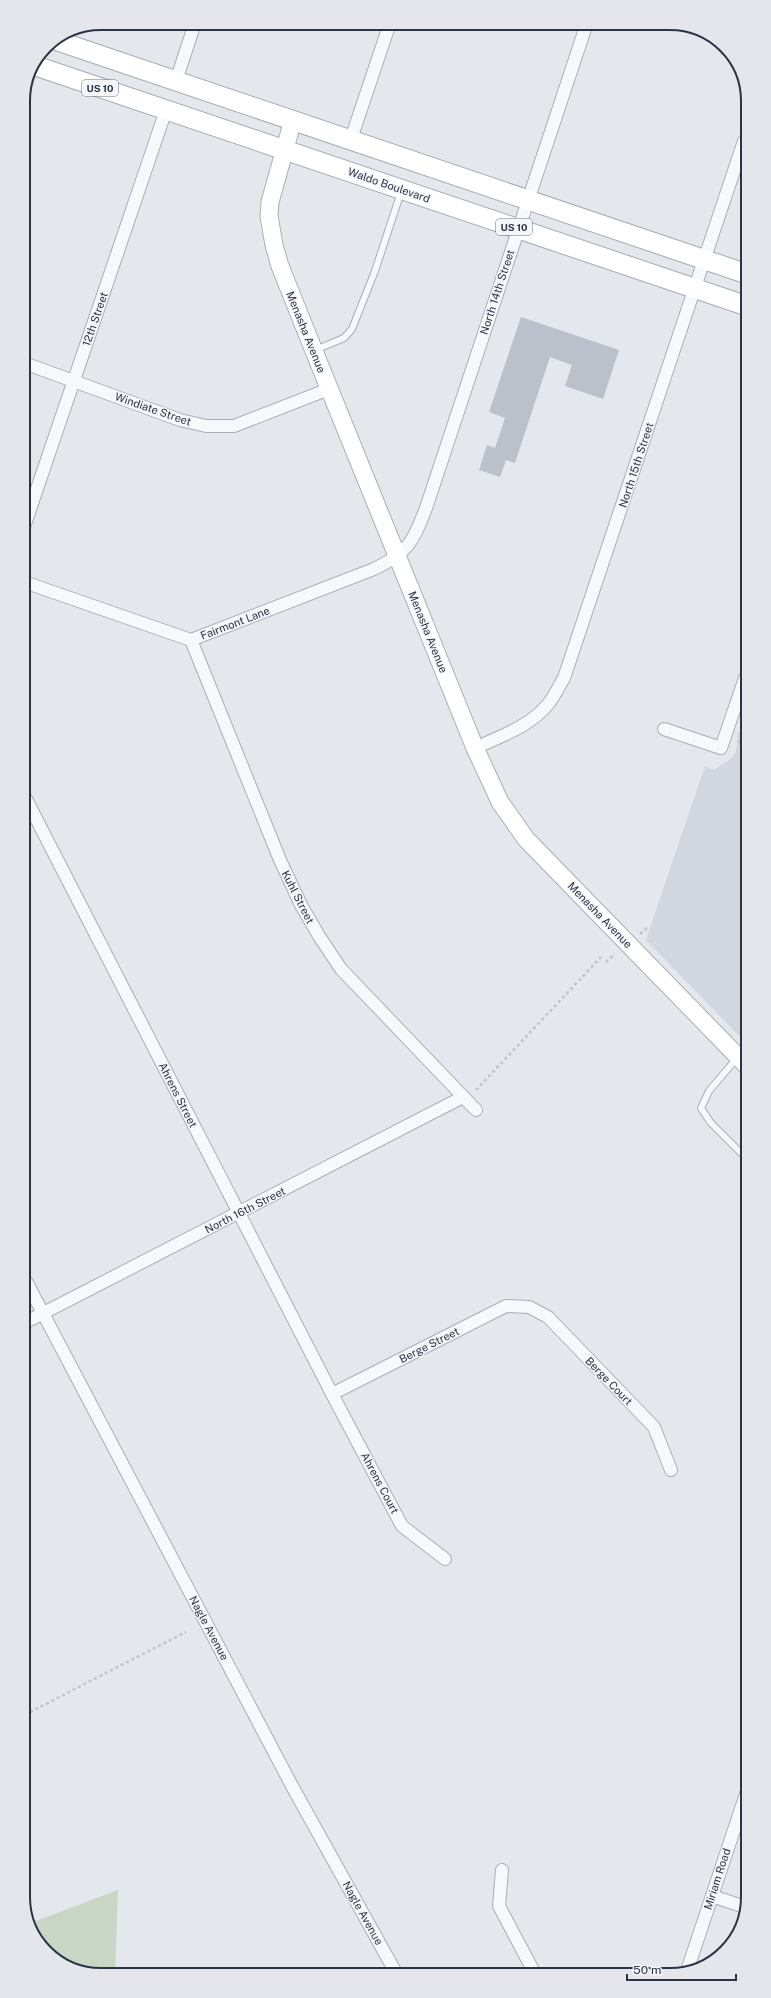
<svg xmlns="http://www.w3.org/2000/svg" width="771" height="1998" viewBox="0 0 771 1998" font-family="'Public Sans',sans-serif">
<rect width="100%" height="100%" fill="#e4e7ec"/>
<path fill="#d2d6de" d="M738 732 745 735 746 1043 646 940 705 766 714 770 731 759 736 752Z"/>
<path fill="#c9d6c5" d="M118 1890 115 1975H96L53 1959 28 1924Z"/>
<path fill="#bbc0ca" d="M521 317 619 350 603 399 565 386 572 365 550 357 515 463 506 460 500 477 479 470 487 445 495 448 505 418 489 412Z"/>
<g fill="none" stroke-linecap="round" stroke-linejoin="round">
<g stroke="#a9aeb7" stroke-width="8">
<g id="lane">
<path d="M315 350 344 338 352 329 375 271 401 192"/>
<path d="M737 1058 709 1091 701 1108 711 1123 746 1158"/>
</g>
</g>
<g stroke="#a9aeb7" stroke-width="14">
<g id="street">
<path d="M176 81 195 23"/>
<path d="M351 139 390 23"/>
<path d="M24 363 180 420 206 426H234L329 389"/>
<path d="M24 527 166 110"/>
<path d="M24 582 191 640 374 569C408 553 413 542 426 508L587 23"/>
<path d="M191 640 280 860 301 905 319 936 341 969 476 1110"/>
<path d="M664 729 721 748 745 678"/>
<path d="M475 748C501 736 531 726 549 703 555 695 559 686 564 678L744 141"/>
<path d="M25 797 332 1394 402 1526 445 1559"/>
<path d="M26 1281 292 1786 396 1973"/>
<path d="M26 1322 463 1097"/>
<path d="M332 1394 506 1306 529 1307 548 1317 654 1427 671 1470"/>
<path d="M502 1870 499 1906 534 1972"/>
<path d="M712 1896 745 1907"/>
<path d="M687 1971 748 1788"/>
</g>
</g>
<g stroke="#a9aeb7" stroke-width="19">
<path id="secondary" d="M293 120 270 202 269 216 274 245 280 266 314 351 475 748 500 802 526 839 746 1065"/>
</g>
<g stroke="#a3abb8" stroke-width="21">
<g id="primary">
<path d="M55 40 744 273"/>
<path d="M33 65 744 305"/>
</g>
</g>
<g stroke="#c2c5cb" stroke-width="2.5" stroke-dasharray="3 3" stroke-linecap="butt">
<path d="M738 741 745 744"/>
<path d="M640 934 647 928"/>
<path d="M606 962 614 955"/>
<path d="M476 1090 601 957"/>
<path d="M30 1712 186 1632"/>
</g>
<use href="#lane" stroke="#f7f8fa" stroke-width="6"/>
<use href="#street" stroke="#f7f8fa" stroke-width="12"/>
<use href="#secondary" stroke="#fff" stroke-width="17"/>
<use href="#primary" stroke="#fff" stroke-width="19"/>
</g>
<g text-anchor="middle" stroke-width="3" stroke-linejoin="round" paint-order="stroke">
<g fill="#f4f6f9" stroke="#676e7b" stroke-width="1">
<rect x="82" y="80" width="36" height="16" rx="3"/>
<rect x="496" y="219" width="36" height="16" rx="3"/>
</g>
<g font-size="10" font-weight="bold" fill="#2b3445">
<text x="100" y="92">US 10</text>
<text x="514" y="231">US 10</text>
</g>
<g font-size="11" fill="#2b3445" stroke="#f4f6f9">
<text transform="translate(389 185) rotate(19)" y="4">Waldo Boulevard</text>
<text transform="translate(497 292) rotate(-72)" y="4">North 14th Street</text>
<text transform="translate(95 319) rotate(-71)" y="4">12th Street</text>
<text transform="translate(306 332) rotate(68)" y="4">Menasha Avenue</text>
<text transform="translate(153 409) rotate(19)" y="4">Windiate Street</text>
<text transform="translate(636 465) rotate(-72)" y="4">North 15th Street</text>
<text transform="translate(235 623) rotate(-21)" y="4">Fairmont Lane</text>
<text transform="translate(428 632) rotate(68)" y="4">Menasha Avenue</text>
<text transform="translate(298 897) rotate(63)" y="4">Kuhl Street</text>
<text transform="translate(600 915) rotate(46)" y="4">Menasha Avenue</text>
<text transform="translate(178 1095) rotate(63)" y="4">Ahrens Street</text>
<text transform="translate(245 1210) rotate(-27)" y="4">North 16th Street</text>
<text transform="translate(429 1345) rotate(-27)" y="4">Berge Street</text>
<text transform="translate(609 1381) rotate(46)" y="4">Berge Court</text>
<text transform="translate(380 1483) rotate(62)" y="4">Ahrens Court</text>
<text transform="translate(209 1628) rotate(62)" y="4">Nagle Avenue</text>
<text transform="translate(717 1879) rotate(-72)" y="4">Miriam Road</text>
<text transform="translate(363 1913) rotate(61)" y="4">Nagle Avenue</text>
</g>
</g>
<path d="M0 0H771V1998H0ZM101 30H670A71 71 0 0 1 741 101V1897A71 71 0 0 1 670 1968H101A71 71 0 0 1 30 1897V101A71 71 0 0 1 101 30Z" fill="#e4e6eb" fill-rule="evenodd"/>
<path fill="none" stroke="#2b3445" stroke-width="2" d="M101 30H670A71 71 0 0 1 741 101V1897A71 71 0 0 1 670 1968H101A71 71 0 0 1 30 1897V101A71 71 0 0 1 101 30Z"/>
<path d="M627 1974v6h109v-6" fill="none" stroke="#2b3445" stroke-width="2"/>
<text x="633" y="1974" font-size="12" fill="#2b3445" stroke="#f4f6f9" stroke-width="3" paint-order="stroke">50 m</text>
</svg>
